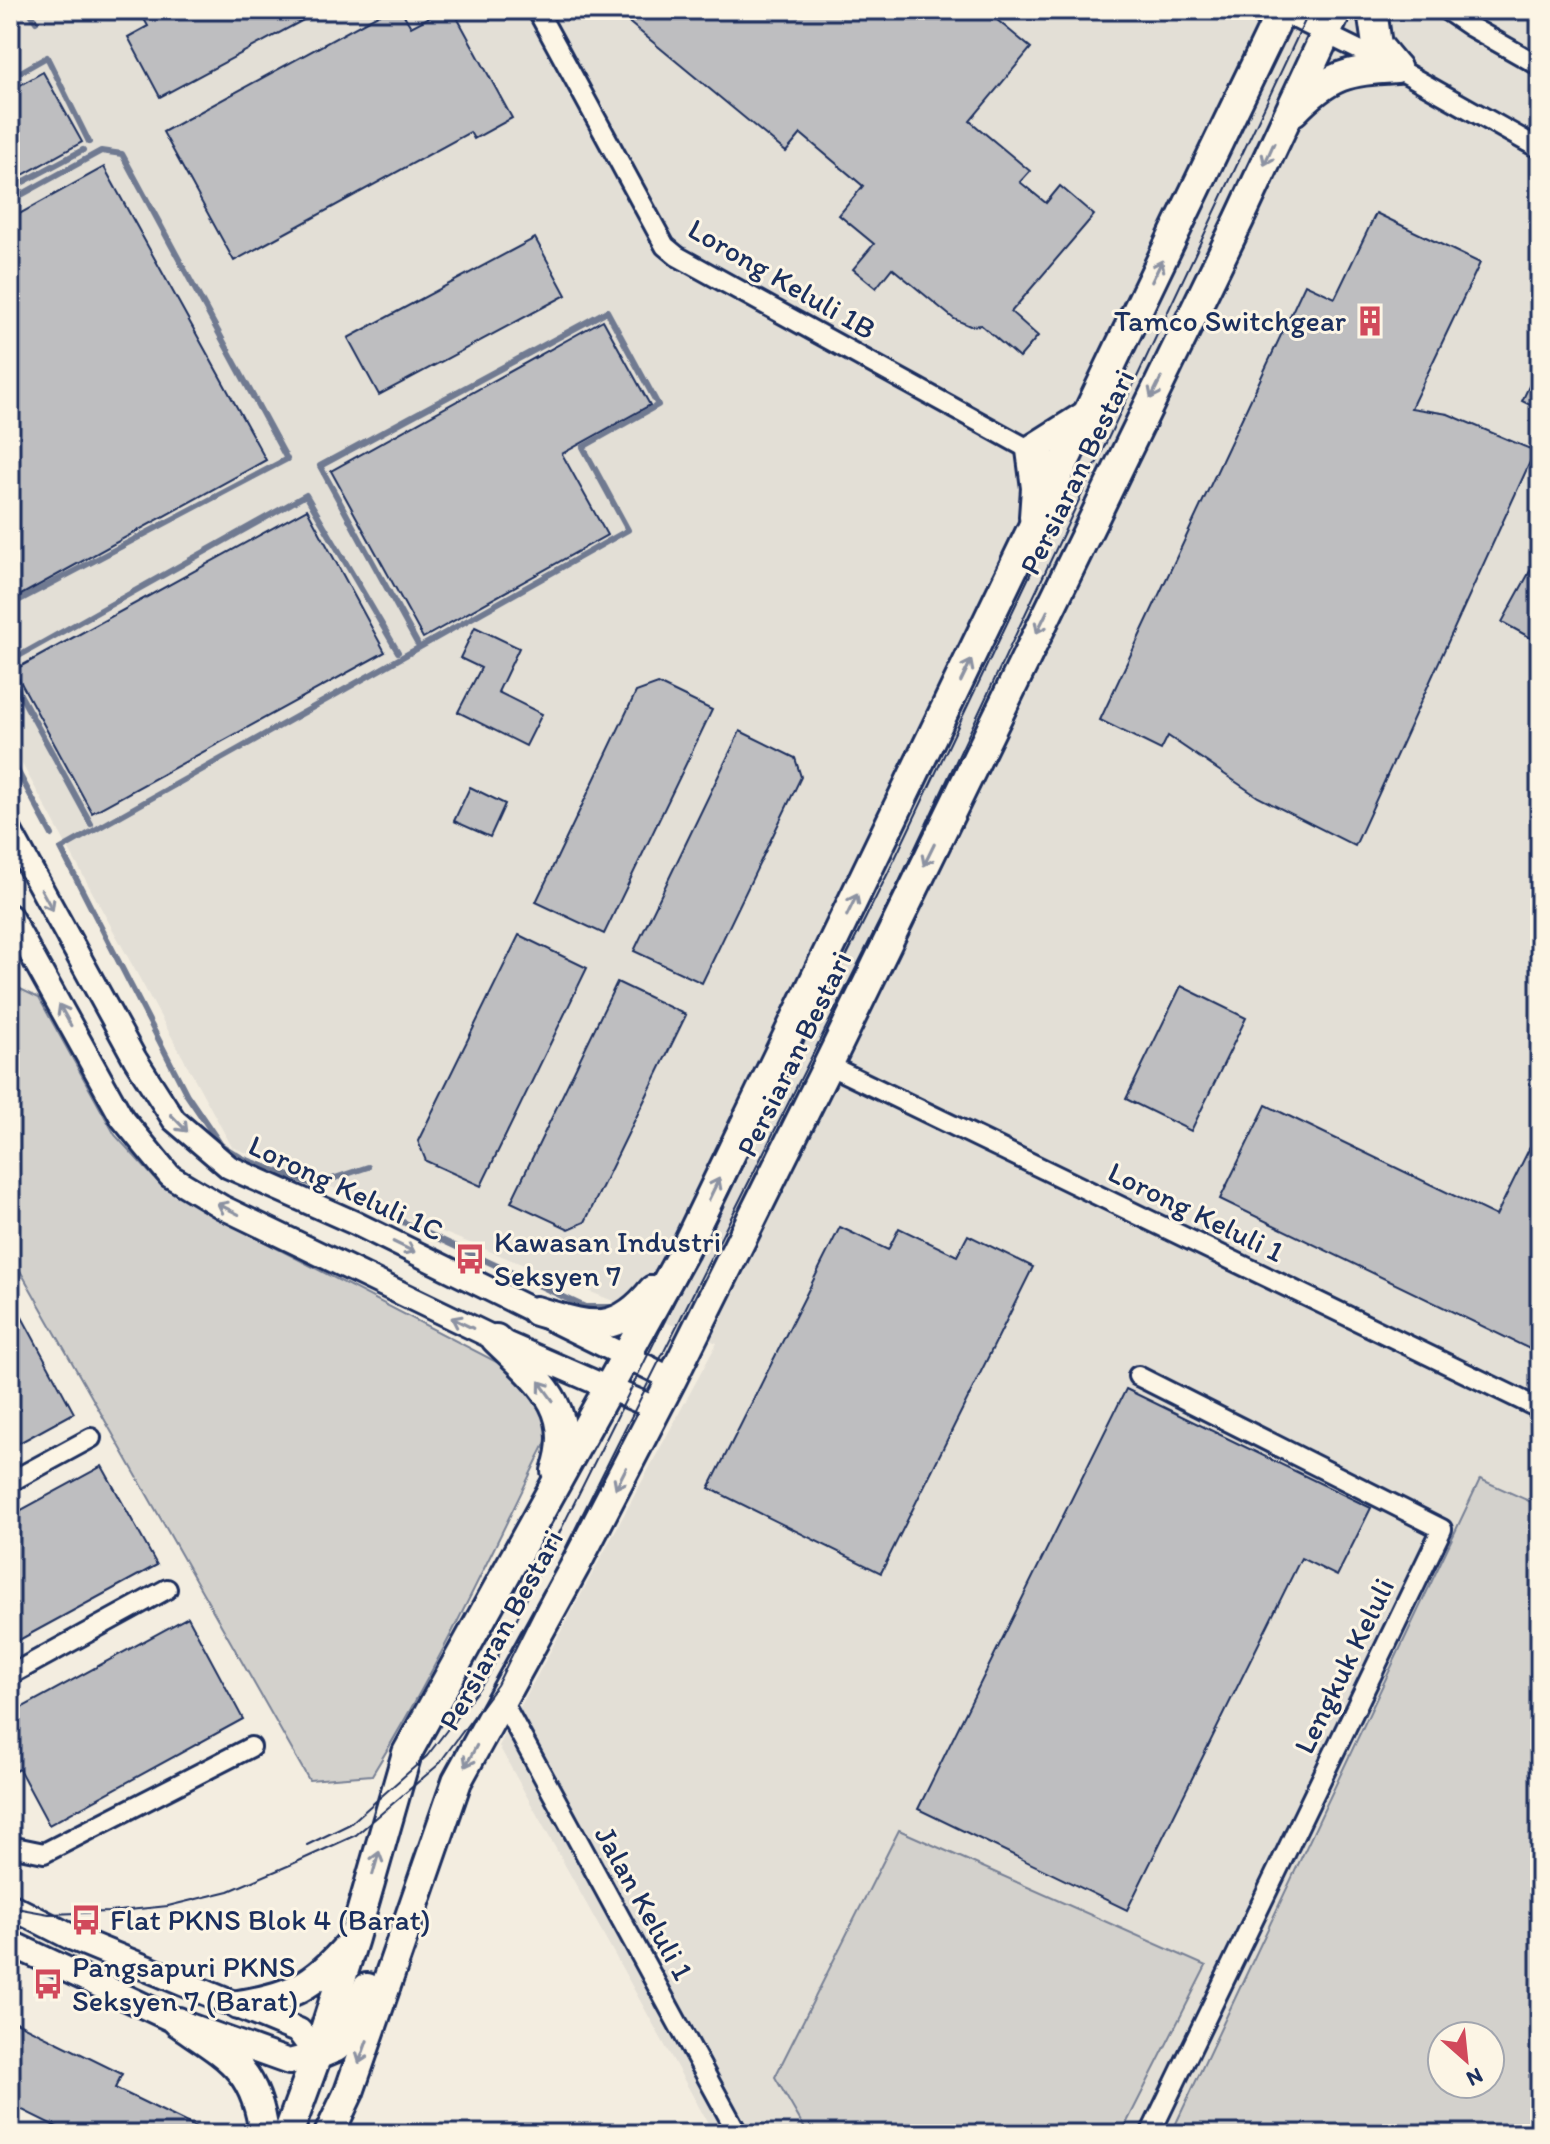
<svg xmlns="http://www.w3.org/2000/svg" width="1550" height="2144" viewBox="0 0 1550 2144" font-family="Itim,sans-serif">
<rect width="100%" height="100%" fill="#f3ede0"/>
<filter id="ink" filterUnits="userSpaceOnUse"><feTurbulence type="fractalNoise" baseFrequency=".0125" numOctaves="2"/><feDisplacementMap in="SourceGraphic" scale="16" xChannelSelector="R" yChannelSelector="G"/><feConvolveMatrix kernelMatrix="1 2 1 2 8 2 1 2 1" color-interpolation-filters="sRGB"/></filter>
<g filter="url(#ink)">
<path fill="#e3dfd6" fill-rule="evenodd" d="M10 10H1540V2134H714L499 1746 717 1343 232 1147 10 742ZM1442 2036H1490V2084H1442Z"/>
<g fill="#d3d1cc" stroke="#778095" stroke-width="2" fill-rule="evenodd">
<path d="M10 984 39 998 115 1135 158 1182 230 1224 516 1372C529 1387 549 1412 548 1434 548 1441 541 1451 538 1458 486 1565 435 1673 372 1775L309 1780 10 1253Z"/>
<path d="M1480 1479 1540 1506V2134H1171ZM1490 2036V2084H1442V2036Z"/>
<path d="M899 1830 1206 1966 1121 2134H808L775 2077Z"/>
</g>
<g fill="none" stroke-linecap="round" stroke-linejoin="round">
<g stroke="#707a91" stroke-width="6">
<path d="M29 10 36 22"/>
<path d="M10 78 47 57 89 142"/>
<path d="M10 189 83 150"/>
<path d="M10 201 101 151 122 154 287 459 10 605"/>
<path d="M10 661 306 495 398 652"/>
<path d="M10 676 91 824"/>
<path d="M10 757 52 835"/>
<path d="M368 1167 314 1185 242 1158 221 1145 187 1095 61 849 628 530 583 447 658 405 607 311 320 466 417 643"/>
<path d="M401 1221 585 1307H615"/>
</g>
</g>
<g fill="#bebec0" stroke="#1b2f5e" stroke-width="2">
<path d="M139 10H322L160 97 128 37 148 26Z"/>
<path d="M387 10H401L411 27 443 10H453L512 118 474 139 470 132 234 261 163 132Z"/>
<path d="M614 10H985L1031 48 970 121 1030 171 1020 182 1046 203 1060 186 1094 215 1011 312 1038 336 1019 358 981 325 970 326 954 319 892 268 876 288 853 269 874 244 839 215 863 186 801 134 786 152Z"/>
<path d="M43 72 82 142 10 182V91Z"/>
<path d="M104 167 266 460 10 601V219Z"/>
<path d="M1376 213 1480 263 1411 408 1448 414 1535 451 1355 846 1258 797 1168 736 1161 750 1100 720 1305 284 1335 298Z"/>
<path d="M535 238 566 295 379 395 348 338Z"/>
<path d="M603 320 650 405 562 454 607 535 423 638 331 471Z"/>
<path d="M1540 363V410L1522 401Z"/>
<path d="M307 509 385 652 92 813 14 670Z"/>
<path d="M1540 553V643L1502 622Z"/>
<path d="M475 627 519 648 498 692 542 714 526 746 458 712 481 668 460 658Z"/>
<path d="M658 684 712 710 604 934 536 902 636 692Z"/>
<path d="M740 731 795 758 801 777 702 983 634 951Z"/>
<path d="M470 787 505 804 490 837 454 821Z"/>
<path d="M519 935 587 968 481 1186 426 1161 418 1141Z"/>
<path d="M617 982 686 1015 585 1222 569 1229 511 1202Z"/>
<path d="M1181 986 1246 1018 1191 1131 1126 1099Z"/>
<path d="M1266 1105 1496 1216 1540 1127V1354L1220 1199Z"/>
<path d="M840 1227 888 1250 899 1228 957 1256 968 1235 1033 1267 881 1573 709 1488Z"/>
<path d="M10 1295 74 1413 10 1448Z"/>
<path d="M1126 1389 1371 1508 1337 1576 1301 1558 1127 1910 918 1809Z"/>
<path d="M102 1466 157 1565 10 1645V1516Z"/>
<path d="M188 1617 243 1719 49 1825 19 1769 10 1774V1714Z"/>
<path d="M10 2019 122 2074 115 2088 210 2134H71L10 2104Z"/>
</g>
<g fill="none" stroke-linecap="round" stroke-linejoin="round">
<g stroke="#1b2f5e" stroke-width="24">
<g id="minor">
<path d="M537 10 665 246 677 256 1063 468"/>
<path d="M1446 10 1471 27 1540 66"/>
<path d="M1281 12 1396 68 1540 149"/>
<path d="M828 1065 1540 1409"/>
<path d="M1138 1376 1442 1529 1150 2134"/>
<path d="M10 1482 91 1438"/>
<path d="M10 1675 167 1589"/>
<path d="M501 1699 738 2134"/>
<path d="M10 1846 44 1853 251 1747"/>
</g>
</g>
<g stroke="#1b2f5e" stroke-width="28">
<g id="tertiary">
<path d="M10 831 135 1059 174 1120 229 1167 355 1223 672 1379"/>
<path d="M10 916 122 1118 170 1176 222 1207 496 1339 657 1409"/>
</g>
</g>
<g stroke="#1b2f5e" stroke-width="30">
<path id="secondary" d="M10 1906 73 1938 299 2031 317 2055 289 2062 178 2022 10 1943"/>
</g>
<g stroke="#1b2f5e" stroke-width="34">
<g id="primary">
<path d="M1372 10 1377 45 1396 68"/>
<path d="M1294 111C1330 74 1347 71 1396 68"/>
<path d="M1034 517 1036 488 1031 450 1088 414"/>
<path d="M536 1311C588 1326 615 1338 653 1290"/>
<path d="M496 1339C537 1379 578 1408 556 1471"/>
<path d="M238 2005C291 1997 314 1986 349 1945"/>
<path d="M178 2022C228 2056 256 2068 264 2134"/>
<path d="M317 2055 336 2047 350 2029 367 1988"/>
<path d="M288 2134 317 2055 354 1938 407 1753 684 1251 1282 10"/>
<path d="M329 2134 349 2092 457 1781 575 1566 672 1379 828 1065 1239 220 1337 10"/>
</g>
</g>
<use href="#minor" stroke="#fcf5e5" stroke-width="18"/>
<use href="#tertiary" stroke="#fcf5e5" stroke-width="22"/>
<use href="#secondary" stroke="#fcf5e5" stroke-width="24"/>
<use href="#primary" stroke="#fcf5e5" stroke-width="28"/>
<g stroke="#1b2f5e" stroke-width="2">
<path d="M307 1845 350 1824 427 1756 487 1678 889 871 1079 472"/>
<path d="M10 1907 49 1914 109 1912 168 1906 229 1891 290 1865 356 1835 438 1765 497 1685 900 880 1310 10"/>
</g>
</g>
<defs><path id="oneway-shaft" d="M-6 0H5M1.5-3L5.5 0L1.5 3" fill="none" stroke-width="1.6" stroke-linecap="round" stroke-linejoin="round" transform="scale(2)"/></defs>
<g stroke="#8c92a2">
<use href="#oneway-shaft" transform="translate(1269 154) rotate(114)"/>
<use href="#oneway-shaft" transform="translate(1157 271) rotate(-64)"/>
<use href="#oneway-shaft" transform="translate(1156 388) rotate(116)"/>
<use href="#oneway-shaft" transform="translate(1042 622) rotate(116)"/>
<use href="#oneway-shaft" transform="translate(966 671) rotate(-64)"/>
<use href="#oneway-shaft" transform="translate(929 855) rotate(116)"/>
<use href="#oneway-shaft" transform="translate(47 900) rotate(61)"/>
<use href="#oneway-shaft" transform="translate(852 905) rotate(-64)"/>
<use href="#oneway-shaft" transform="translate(65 1015) rotate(-119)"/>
<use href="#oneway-shaft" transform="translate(179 1123) rotate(46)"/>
<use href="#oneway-shaft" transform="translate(714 1189) rotate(-64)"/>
<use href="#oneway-shaft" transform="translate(228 1209) rotate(-153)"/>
<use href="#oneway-shaft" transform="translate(404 1247) rotate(26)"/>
<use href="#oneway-shaft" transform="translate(462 1323) rotate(-154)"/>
<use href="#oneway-shaft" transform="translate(546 1391) rotate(-126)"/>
<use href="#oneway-shaft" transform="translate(621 1478) rotate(117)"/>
<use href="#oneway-shaft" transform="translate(471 1756) rotate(118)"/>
<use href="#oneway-shaft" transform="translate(376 1863) rotate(-74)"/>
<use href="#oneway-shaft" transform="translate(363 2052) rotate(110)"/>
</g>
</g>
<defs>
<g id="building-bare" transform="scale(2.4)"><path d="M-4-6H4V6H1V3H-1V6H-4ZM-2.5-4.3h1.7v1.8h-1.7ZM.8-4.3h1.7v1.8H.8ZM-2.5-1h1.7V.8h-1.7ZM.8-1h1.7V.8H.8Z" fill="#d1495b" stroke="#fcf5e5" stroke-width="2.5" paint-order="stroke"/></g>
<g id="bus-bare" transform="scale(2.4)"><path d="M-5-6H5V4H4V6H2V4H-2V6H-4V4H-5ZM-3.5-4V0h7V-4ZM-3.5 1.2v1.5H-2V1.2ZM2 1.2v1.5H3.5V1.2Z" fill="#d1495b" stroke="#fcf5e5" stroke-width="2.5" paint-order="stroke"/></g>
</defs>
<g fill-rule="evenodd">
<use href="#building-bare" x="1370" y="321"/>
<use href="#bus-bare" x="470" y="1259"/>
<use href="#bus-bare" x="86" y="1920"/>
<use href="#bus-bare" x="48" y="1984"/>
</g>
<g text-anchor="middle" stroke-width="6" stroke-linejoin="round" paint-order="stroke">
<g font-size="30" fill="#1b2f5e" stroke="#fcf5e5">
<text transform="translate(782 279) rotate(30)" y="10">Lorong Keluli 1B</text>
<text transform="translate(1077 472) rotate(-64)" y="10">Persiaran Bestari</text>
<text transform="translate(794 1054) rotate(-64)" y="10">Persiaran Bestari</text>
<text transform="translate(346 1188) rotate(25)" y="10">Lorong Keluli 1C</text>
<text transform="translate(1196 1212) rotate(26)" y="10">Lorong Keluli 1</text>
<text transform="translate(501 1630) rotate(-61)" y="10">Persiaran Bestari</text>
<text transform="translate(1344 1666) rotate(-64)" y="10">Lengkuk Keluli</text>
<text transform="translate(644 1903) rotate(61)" y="10">Jalan Keluli 1</text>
</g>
<g font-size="30" fill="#1b2f5e" stroke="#fcf5e5" text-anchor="start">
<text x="1346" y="331" text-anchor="end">Tamco Switchgear</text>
<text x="494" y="1252">Kawasan Industri<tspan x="494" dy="34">Seksyen 7</tspan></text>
<text x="110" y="1930">Flat PKNS Blok 4 (Barat)</text>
<text x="72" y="1977">Pangsapuri PKNS<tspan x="72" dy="34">Seksyen 7 (Barat)</tspan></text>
</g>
</g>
<rect width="1550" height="2144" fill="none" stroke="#fcf5e5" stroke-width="40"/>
<rect x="20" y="20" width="1510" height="2104" fill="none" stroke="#1b2f5e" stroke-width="3" filter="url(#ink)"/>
<g transform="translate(1466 2060) rotate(153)"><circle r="38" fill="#fcf5e5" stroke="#a2a6af" stroke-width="2"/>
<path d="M0-6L14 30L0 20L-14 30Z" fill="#d1495b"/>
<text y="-12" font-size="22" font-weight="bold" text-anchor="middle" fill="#1b2f5e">N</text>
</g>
</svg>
